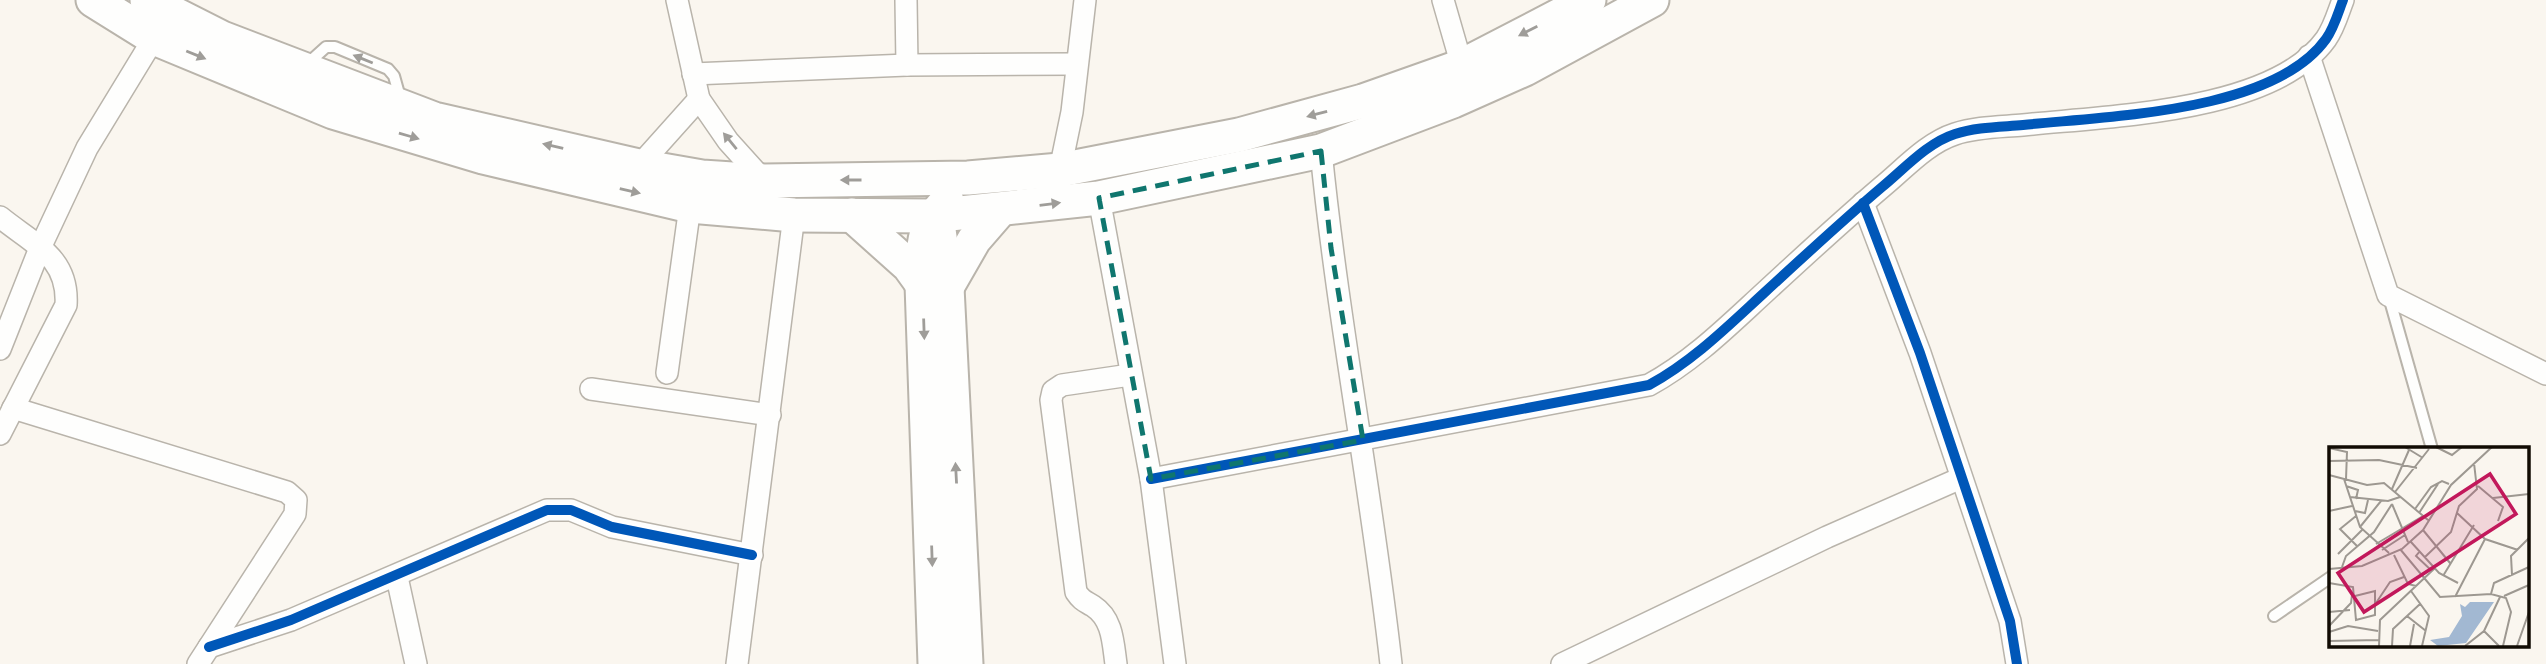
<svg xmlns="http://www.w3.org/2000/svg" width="2546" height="664" viewBox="0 0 2546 664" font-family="'Source Sans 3',sans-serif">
<rect width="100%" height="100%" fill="#faf6ef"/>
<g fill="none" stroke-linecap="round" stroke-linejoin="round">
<g stroke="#b9b4ab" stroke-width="14">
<g id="service">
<path d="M306 65 326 47H335L388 69 394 76 401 101"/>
<path d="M2389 297 2432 449"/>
<path d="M2274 616 2331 577"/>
</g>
</g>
<g stroke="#b9b4ab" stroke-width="24">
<g id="minor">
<path d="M677 0 699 99 728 141 764 181"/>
<path d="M906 0 907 65"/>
<path d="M1443 0 1462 66"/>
<path d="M2309 56 2388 295 2546 374"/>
<path d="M693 74 907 65 1076 64"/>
<path d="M1321 151C1338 323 1372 492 1391 664"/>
<path d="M639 166 699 99"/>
<path d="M1060 170 1072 112 1085 0"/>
<path d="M1099 198 1151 479 1175 664"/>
<path d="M1863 203 1920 353 2010 621 2017 664"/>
<path d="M0 217C33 244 69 257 66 305L0 434"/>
<path d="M0 349 40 248 87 148 154 38"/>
<path d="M667 373 690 206"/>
<path d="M591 389 770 415"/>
<path d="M13 408 287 492 296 500 295 514 198 664"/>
<path d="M1151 479 1649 385C1693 361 1728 326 1764 293 1803 257 1842 221 1882 187 1904 169 1927 143 1955 134 1976 127 2000 127 2023 125 2107 116 2273 113 2326 39 2334 28 2338 13 2343 0"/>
<path d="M397 577 416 664"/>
<path d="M209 647 291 620 547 510H571L612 527 752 555"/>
<path d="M737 664 794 215"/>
<path d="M1116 664C1113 643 1113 619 1093 606 1085 601 1082 601 1076 592L1051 400 1053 391 1062 385 1130 375"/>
<path d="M1562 664 1827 537 1961 478"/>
</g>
</g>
<g stroke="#b9b4ab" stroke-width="37">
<g id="primary">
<path d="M93 0 154 38 333 112 483 157 690 206 794 215 932 216 1099 198 1321 151 1453 101 1525 69 1652 0"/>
<path d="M147 0 222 38 434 119 639 166 702 177 764 181 968 178 1060 170 1239 135 1363 101 1462 66 1589 0"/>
<path d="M852 215 909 266 922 284"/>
<path d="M939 230 947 287 966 664"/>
<path d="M947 287 974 240 1000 210"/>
<path d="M935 664 922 284C923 248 921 228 947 201"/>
</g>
</g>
<use href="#service" stroke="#fefefd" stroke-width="10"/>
<use href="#minor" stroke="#fefefd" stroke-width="21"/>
<use href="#primary" stroke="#fefefd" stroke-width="33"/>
<g stroke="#fff" stroke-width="15">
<g id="cycleway">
<path d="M1863 203 1920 353 2010 621 2017 664"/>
<path d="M1151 479 1649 385C1693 361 1728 326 1764 293 1803 257 1842 221 1882 187 1904 169 1927 143 1955 134 1976 127 2000 127 2023 125 2107 116 2273 113 2326 39 2334 28 2338 13 2343 0"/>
<path d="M209 647 291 620 547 510H571L612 527 752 555"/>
</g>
</g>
<use href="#cycleway" stroke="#0057b8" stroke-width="10"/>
</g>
<defs><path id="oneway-solid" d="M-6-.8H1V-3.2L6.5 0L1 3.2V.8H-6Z" transform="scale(1.75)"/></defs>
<g fill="#9f9d99">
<use href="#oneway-solid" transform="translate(1528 31) rotate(153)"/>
<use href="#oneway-solid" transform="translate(196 55) rotate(22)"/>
<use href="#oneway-solid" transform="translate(363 59) rotate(-158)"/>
<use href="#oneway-solid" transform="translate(1317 114) rotate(165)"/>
<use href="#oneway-solid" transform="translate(409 136) rotate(16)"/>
<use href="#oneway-solid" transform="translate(730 141) rotate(-129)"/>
<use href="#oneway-solid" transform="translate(553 146) rotate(-167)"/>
<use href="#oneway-solid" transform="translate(851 180) rotate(180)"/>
<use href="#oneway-solid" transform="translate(630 191) rotate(13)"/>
<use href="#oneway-solid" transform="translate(1050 204) rotate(-7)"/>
<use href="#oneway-solid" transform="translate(924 329) rotate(88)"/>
<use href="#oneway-solid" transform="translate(956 473) rotate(-93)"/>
<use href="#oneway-solid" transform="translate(932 556) rotate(88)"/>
</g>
<path fill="none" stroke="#0f766e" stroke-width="5" stroke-dasharray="14 9" stroke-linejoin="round" d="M1321 151 1331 248 1363 440 1151 479 1099 198Z"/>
<g transform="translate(2329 447)">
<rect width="200" height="200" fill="#faf6ef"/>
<path d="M141 155H165L137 196 109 199 101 193 120 190 133 169 131 157 136 160Z" fill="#a2b8d2"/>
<path fill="none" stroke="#9d9891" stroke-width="2" d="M76 0 94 11M107 0 123 8 133 0M0 1 18 5 17 32M0 14 50 13 88 21M0 28 38 38 55 36 99 73M15 32 31 80 60 106M17 39 29 43 27 52M149 39 174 60 169 74M63 42 80 3M66 45 100 2M21 50 59 54 71 50M164 51 200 47M63 57 79 95M86 62 102 40 113 34 120 37M0 64 23 59M26 64 36 66 39 53M90 66 109 37M128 66 156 92 189 103M27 69 11 82 29 100M31 80 52 54M94 83 121 116M82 95 110 126 129 136M47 97 94 69M71 102 111 150 162 147 177 151 182 165 174 199M53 103 76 88M91 104 87 109 103 124M9 107 33 83M65 108 79 137 87 139M96 110 122 85 130 59 148 42 145 16M13 120 17 109 45 85 63 57M0 122 33 119 73 102 94 83 122 38 163 0M183 128 182 109 200 91M114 129 145 78M0 136 24 140 27 173 46 168V144L26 149M82 144 100 169 93 199M162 147 165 136 200 120M175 149 200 138M126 150 156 92M47 156 61 135 75 130M0 165 21 163M78 169 97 184M0 179 22 156 23 148M155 184 170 199M0 185 19 179 49 184M0 194 50 193M50 199 51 173 106 121M63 199 64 182 91 157M81 199 85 177M136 199 155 184 171 150M188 199 200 165"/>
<path fill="#c2185b" fill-opacity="0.15" stroke="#c2185b" stroke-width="3.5" d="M161 27 187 67 35 165 9 126Z"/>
<rect width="200" height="200" fill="none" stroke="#110b03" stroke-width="3.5"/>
</g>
</svg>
